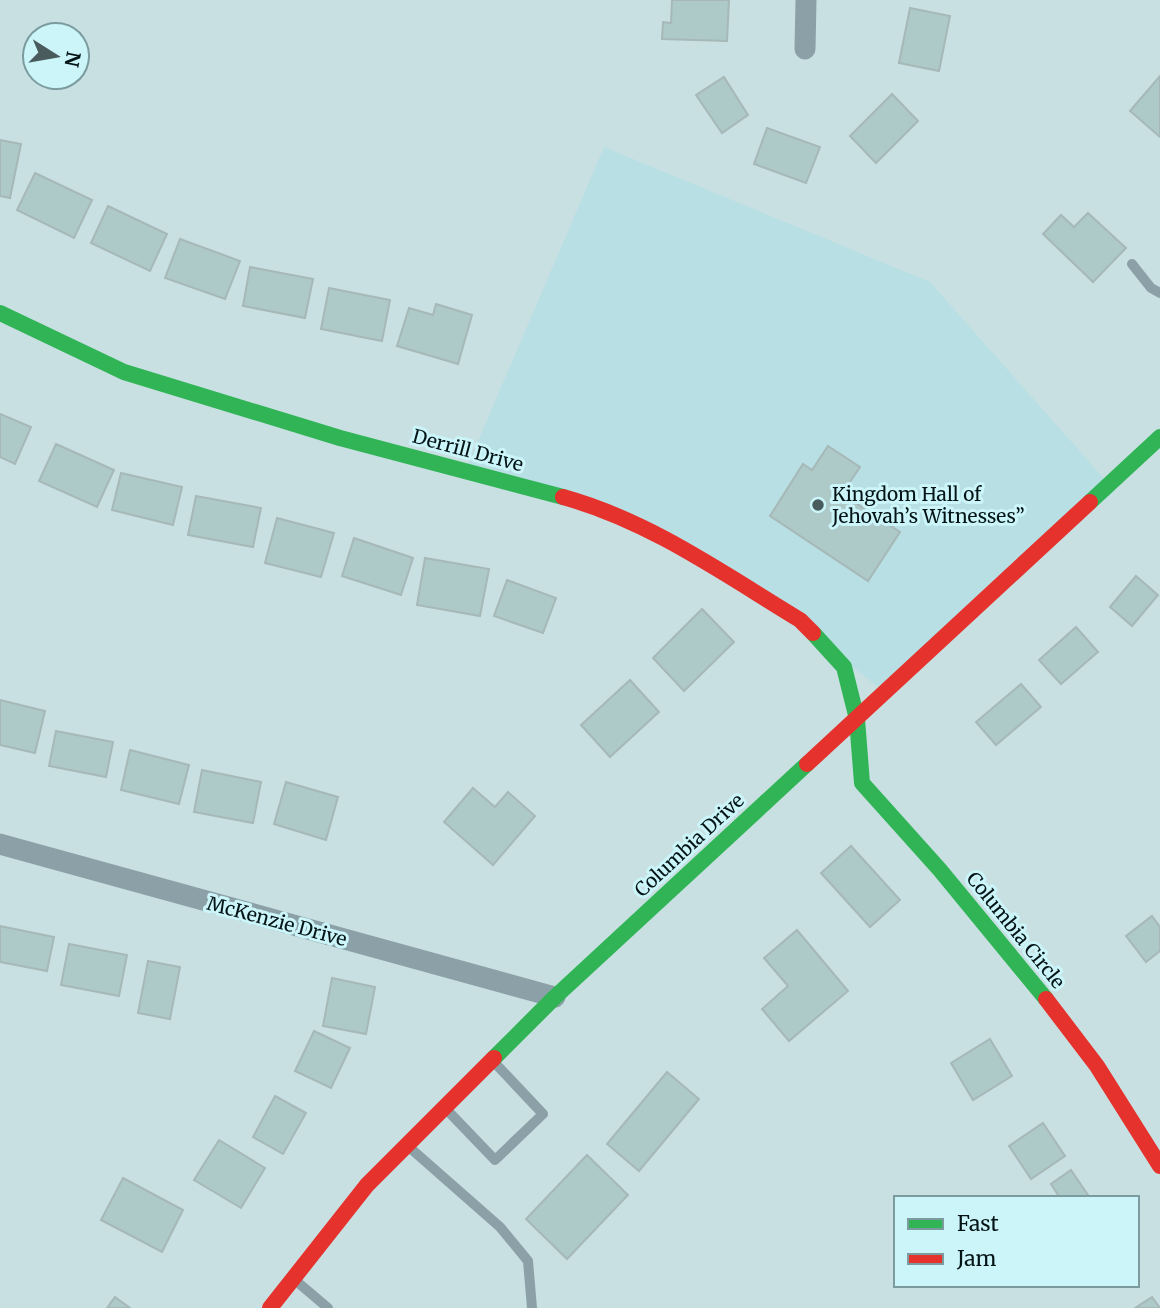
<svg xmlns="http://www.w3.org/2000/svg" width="1160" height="1308" viewBox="0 0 1160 1308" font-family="Merriweather,serif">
<rect width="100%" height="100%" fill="#c8e0e2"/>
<path fill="#b8dfe3" d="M604 147 930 282 1115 491 882 690 703 550 466 469Z"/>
<g fill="#adc9c8" stroke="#a6b8b8" stroke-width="2">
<path d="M672 0H729L727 41 662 39 663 22 671 23Z"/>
<path d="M910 8 950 16 939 71 899 63Z"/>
<path d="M1160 76V137L1130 111Z"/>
<path d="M724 77 748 115 722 133 696 95Z"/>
<path d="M892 94 918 121 876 163 850 136Z"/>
<path d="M767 128 820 147 806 183 754 164Z"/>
<path d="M0 140 21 144 10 198 0 196Z"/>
<path d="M35 173 92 200 74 238 17 210Z"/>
<path d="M108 206 167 234 150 271 91 243Z"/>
<path d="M1088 213 1126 248 1093 282 1043 234 1061 215 1074 227Z"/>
<path d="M180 239 240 261 225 299 165 278Z"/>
<path d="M250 267 313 279 305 318 243 306Z"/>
<path d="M329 288 390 300 382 341 321 329Z"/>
<path d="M436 304 472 315 458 364 397 346 409 308 433 315Z"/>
<path d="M0 414 31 427 15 464 0 457Z"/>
<path d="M56 444 114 470 97 507 39 481Z"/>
<path d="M828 446 860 467 842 494 900 532 868 581 770 516 803 464 812 470Z"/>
<path d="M121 473 182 487 173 525 112 510Z"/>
<path d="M196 496 261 508 253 547 188 535Z"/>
<path d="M277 518 334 533 321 577 265 563Z"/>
<path d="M354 538 413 558 401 595 342 576Z"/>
<path d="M425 558 489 569 480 616 417 605Z"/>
<path d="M1136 576 1158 595 1132 626 1110 607Z"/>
<path d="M507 580 556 598 543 633 494 616Z"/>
<path d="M702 609 734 642 684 691 653 658Z"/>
<path d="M1076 627 1098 652 1061 684 1039 660Z"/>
<path d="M630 680 659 712 610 757 581 725Z"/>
<path d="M1021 684 1041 707 996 745 976 722Z"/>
<path d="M0 700 45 711 35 753 0 745Z"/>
<path d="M56 731 113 742 106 777 49 766Z"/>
<path d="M130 750 189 765 179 804 121 790Z"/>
<path d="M202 770 261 782 253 823 194 812Z"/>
<path d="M286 782 338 797 326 840 274 824Z"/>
<path d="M473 788 495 807 508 792 535 816 493 865 444 822Z"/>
<path d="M851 846 900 900 870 927 821 873Z"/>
<path d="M1152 916 1160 927V951L1146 962 1126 936Z"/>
<path d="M0 926 54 937 47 971 0 962Z"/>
<path d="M797 930 848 991 789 1041 762 1009 788 986 764 958Z"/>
<path d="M69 944 127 955 119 996 61 985Z"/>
<path d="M148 961 180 967 170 1019 138 1013Z"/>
<path d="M332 978 375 987 366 1034 323 1026Z"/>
<path d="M314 1031 350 1048 331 1088 295 1071Z"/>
<path d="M990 1039 1012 1076 973 1100 951 1063Z"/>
<path d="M667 1072 699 1099 639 1171 607 1144Z"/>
<path d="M275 1096 306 1113 283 1154 253 1137Z"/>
<path d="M1043 1123 1065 1156 1031 1179 1009 1146Z"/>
<path d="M219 1140 265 1168 241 1208 194 1180Z"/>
<path d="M587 1155 628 1195 567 1259 526 1219Z"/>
<path d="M1071 1170 1090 1198H1054L1058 1195 1051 1184Z"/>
<path d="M123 1178 183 1210 162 1252 101 1220Z"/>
<path d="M115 1297 130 1308H107Z"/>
<path d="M1152 1297 1160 1308H1135Z"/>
</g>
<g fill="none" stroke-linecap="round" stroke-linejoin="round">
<g stroke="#8ca1a7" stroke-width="10">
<path d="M1132 264 1151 288 1160 293"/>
<path d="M447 1110 495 1160 543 1114 494 1062"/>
<path d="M409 1147 500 1227 528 1261 532 1308"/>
<path d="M295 1280 328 1308"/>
</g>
<g stroke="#8ca1a7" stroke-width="21">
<path d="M805 49 806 0"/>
<path d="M0 844 555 997"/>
</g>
<g stroke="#30b455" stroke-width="16">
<path d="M0 313 124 372 340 438 563 497"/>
<path d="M1090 502 1160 437"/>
<path d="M813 633 844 667 857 719 862 783 940 870 1046 999"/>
<path d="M494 1058 555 997 807 764"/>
</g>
<g stroke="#e5322d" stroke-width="16">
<path d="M563 497C650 521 724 574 800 620L813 633"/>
<path d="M807 764 1090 502"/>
<path d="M1046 999 1097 1066 1160 1166"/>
<path d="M270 1308 367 1185 494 1058"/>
</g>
</g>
<circle fill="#495b5d" stroke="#cbf5f9" stroke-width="2.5" cx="818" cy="505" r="7"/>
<g text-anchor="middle" stroke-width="6" stroke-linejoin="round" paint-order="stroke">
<g font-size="19" fill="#041315" stroke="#cbf5f9">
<text transform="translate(468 450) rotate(15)" y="7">Derrill Drive</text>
<text transform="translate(689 845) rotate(-43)" y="7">Columbia Drive</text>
<text transform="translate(277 921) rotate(15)" y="7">McKenzie Drive</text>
<text transform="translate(1016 930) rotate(51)" y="7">Columbia Circle</text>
</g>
<g font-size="19" fill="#041315" stroke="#cbf5f9" text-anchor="start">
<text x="832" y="501">Kingdom Hall of<tspan x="832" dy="22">Jehovah’s Witnesses”</tspan></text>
</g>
</g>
<rect x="894" y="1196" width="245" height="91" fill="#cbf5f9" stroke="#7b9b9e" stroke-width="2"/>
<rect x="908" y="1219" width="35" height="10" fill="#30b455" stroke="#7b9b9e" stroke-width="2"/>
<text x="957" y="1231" font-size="21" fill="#041315">Fast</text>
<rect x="908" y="1254" width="35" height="10" fill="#e5322d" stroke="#7b9b9e" stroke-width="2"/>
<text x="957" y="1266" font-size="21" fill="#041315">Jam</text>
<g transform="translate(56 56) rotate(101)"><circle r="33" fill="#cbf5f9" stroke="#7b9b9e" stroke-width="2"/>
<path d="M0-5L12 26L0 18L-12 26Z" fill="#495b5d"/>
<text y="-10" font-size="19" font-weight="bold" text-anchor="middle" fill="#041315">N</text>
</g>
</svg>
